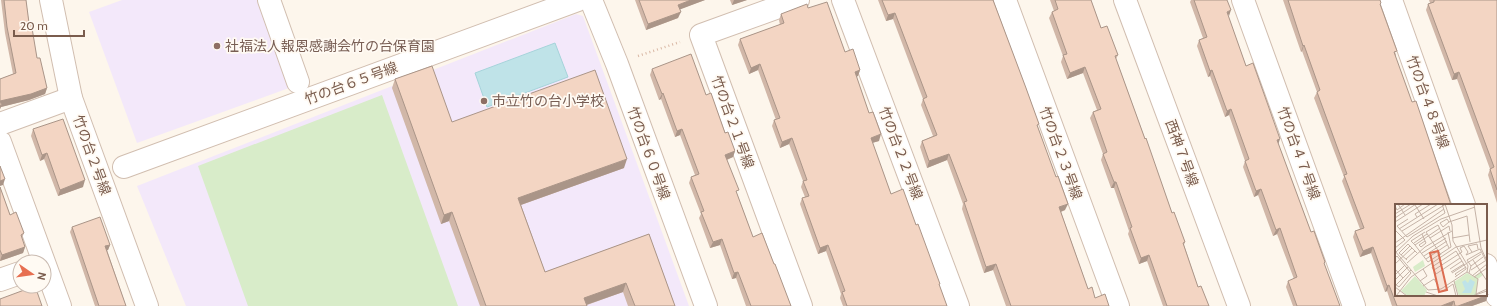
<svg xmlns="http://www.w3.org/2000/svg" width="1497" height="306" viewBox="0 0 1497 306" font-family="Cabin,'Noto Sans JP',sans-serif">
<rect width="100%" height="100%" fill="#fdf6ec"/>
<g fill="#f3e8fa">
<path d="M122 0H257L289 88 137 143 89 12Z"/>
<path d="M576 14 583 16 689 306H186L137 186Z"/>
</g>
<path fill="#d8ecc9" d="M382 95 458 306H248L198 166Z"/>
<path fill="#bfe3e8" stroke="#a5d3da" d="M555 43 568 77 487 107 475 73Z"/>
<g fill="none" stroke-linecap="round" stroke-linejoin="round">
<g stroke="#d1beb0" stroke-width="24">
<g id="minor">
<path d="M51 0 71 98 147 306"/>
<path d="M269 0 298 82"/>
<path d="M591 0 617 64 706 306"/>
<path d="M798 0 701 35 801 306"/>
<path d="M843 0 958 306"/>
<path d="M1005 0 1118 306"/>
<path d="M1125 0 1239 306"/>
<path d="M1243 0 1354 306"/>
<path d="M1391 0 1464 205"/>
<path d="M0 124 71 98"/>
<path d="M0 142 60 306"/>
<path d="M124 167 578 0"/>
<path d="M1486 265 1497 296"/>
<path d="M0 280 20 273"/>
</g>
</g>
<path stroke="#d9b8a5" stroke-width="2.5" stroke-dasharray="1 3" stroke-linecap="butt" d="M638 56 680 42"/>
<use href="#minor" stroke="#fff" stroke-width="22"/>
</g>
<g fill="#d1b7a8">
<path d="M1 0H26L29 23 37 58 47 88 45 94 29 100 1 107 0 109V79L13 74 5 33Z"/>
<path d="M635 0H705L680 9 678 18 646 30Z"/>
<path d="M730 0H747L732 5Z"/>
<path d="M878 0H993L1038 127 1065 210 1061 212 1088 289 1095 298 1109 306H1006L993 270 984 273 962 209 963 204 947 160 927 168 920 147 922 141 933 136 921 105 923 99 893 19 886 21Z"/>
<path d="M1050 0H1091L1101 28 1118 55 1116 59 1172 213 1185 242 1184 245 1198 287 1209 306H1163L1147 261 1139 264 1128 234 1129 231 1114 188H1111L1101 160 1103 154 1090 118 1093 112 1097 110 1083 73 1067 79 1061 62 1063 56 1049 18 1052 12 1054 11Z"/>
<path d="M1191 0H1227L1228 16 1246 66 1278 144 1311 232 1325 262 1324 264 1340 306H1293L1286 287 1288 281 1294 279 1277 234 1273 236 1258 195 1254 197 1243 167 1245 161 1229 115 1225 117 1210 76 1208 77 1197 46 1199 40 1203 38 1190 2Z"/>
<path d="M1283 0H1380V5L1396 55V205L1488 295 1486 301 1472 306H1392L1387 291 1385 292 1371 253 1360 257 1353 237 1355 231 1360 229 1342 181 1344 177 1314 98 1317 92 1302 51 1301 52Z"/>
<path d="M1429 0H1497V203L1488 175 1490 169 1457 79 1452 80 1426 10 1428 4 1430 3Z"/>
<path d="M808 8 860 70 858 76 856 77 879 141 872 143 891 194 916 225 947 306H843L840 298 841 294 826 251 818 254 800 204 802 198 805 197 801 187 803 181 789 144 780 148 772 126 774 120H776L758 70 749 74 738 45 740 39 780 25 779 20 781 14Z"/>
<path d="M652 69 706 95 735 151 733 157 727 160 737 194 753 237 774 264 791 306H746L736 278 732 279 720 245 710 248 699 218 701 214 689 183 691 177 695 175 680 135 675 137 661 99 659 100 650 75Z"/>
<path d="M395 79 452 122 624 168 521 205 545 272 649 234 675 306H628L623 292 587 305V306H480L449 221 441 224 392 88Z"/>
<path d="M33 129 83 187 58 196 44 159 40 161 31 136Z"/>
<path d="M0 187 10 215 24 233 22 238 25 247 23 253 0 261Z"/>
<path d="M72 227 110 245 108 250H107L126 306H95L70 232Z"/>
</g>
<g fill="#aa9588">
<path d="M691 0H705L676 11 678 5Z"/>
<path d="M734 0H747L732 5Z"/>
<path d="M1231 10 1229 16 1227 12Z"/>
<path d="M681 12 678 18 646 30 648 24Z"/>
<path d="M895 13 893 19 886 21 888 15Z"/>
<path d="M1304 45 1302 51 1301 52 1303 46Z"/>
<path d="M760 64 758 70 749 74 751 68Z"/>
<path d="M1085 67 1083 73 1067 79 1070 73Z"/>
<path d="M860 70 858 76 852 78 855 72Z"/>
<path d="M1212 70 1210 76 1208 77 1210 71Z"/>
<path d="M1459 72 1457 79 1452 80 1454 74Z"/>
<path d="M47 88 45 94 29 100 1 107 0 109V101Z"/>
<path d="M663 93 661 99 659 100 662 94Z"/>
<path d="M1231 109 1229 115 1225 117 1227 111Z"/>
<path d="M682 129 680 135 675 137 677 131Z"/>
<path d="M881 134 879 141 868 144 871 138Z"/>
<path d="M792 138 789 144 780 148 782 142Z"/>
<path d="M1280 139 1278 145 1277 140Z"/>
<path d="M735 151 733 157 723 161 725 155Z"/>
<path d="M47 153 44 159 40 161 42 155Z"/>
<path d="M949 154 947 160 927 168 929 161Z"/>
<path d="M627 159 624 168 515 207 518 198Z"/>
<path d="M5 179 3 185 0 186V181Z"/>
<path d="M85 180 83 187 58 196 60 190Z"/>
<path d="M1114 182H1116L1114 188H1111Z"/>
<path d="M1261 189 1258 195 1254 197 1256 191Z"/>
<path d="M1068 204 1065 210 1057 213 1059 207Z"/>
<path d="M452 212 449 221 441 224 444 215Z"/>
<path d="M1280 228 1277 234 1273 236 1276 230Z"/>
<path d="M722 239 720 245 710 248 713 242Z"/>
<path d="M110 245 108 250 103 252 105 246Z"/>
<path d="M828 245 826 251 818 254 820 248Z"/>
<path d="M25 247 23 253 0 261 2 255Z"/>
<path d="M1373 247 1371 253 1360 257 1363 251Z"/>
<path d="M1149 255 1147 261 1139 264 1141 258Z"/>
<path d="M996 264 993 270 984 273 986 267Z"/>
<path d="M738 272 736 278 732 279 734 273Z"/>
<path d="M626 283 623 292 583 306 584 298Z"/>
<path d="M1389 285 1387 291 1385 292 1387 286Z"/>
<path d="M1488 295 1486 301 1472 306H1458Z"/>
<path d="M1454 301 1452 306H1441Z"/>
</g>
<g fill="#f3d5c3" stroke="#aa9588">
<path d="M4 0H26L29 23 31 22 37 58H40L47 88 31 94 0 101 2 105 0 106V79L16 73 7 27Z"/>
<path d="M639 0H691L678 5 681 12 648 24Z"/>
<path d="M882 0H993L1026 88 1039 124 1037 125 1056 177 1058 176 1068 204 1059 207 1088 289 1092 287 1095 298 1105 294 1109 306H1011L996 264 986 267 964 202 967 201 949 154 929 161 922 141 937 135 923 99 927 97 895 13 888 15Z"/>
<path d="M1055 0H1091L1101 28 1107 26 1118 55 1115 56 1128 92 1145 139 1146 138 1172 213 1174 212 1185 242 1183 243 1198 287 1201 286 1209 306H1167L1149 255 1141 258 1130 228 1132 227 1116 182H1114L1103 154 1107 152 1093 112 1101 109 1085 67 1070 73 1063 55 1067 54 1052 12 1058 9Z"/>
<path d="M1194 0H1227L1231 10 1227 12 1246 66 1253 63 1280 139 1277 140 1311 232 1314 231 1325 262 1324 263 1340 306H1297L1288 281 1297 277 1280 228 1276 230 1261 189 1256 191 1245 161 1249 159 1231 109 1227 111 1212 70 1210 71 1199 40 1207 37Z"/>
<path d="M1288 0H1380L1381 3 1380 4 1397 51 1394 52 1412 102 1416 101 1451 205H1396V295H1486V290L1488 295 1458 306H1455L1454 301 1441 306H1397L1389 285 1387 286 1373 247 1363 251 1355 231 1364 228 1344 175 1347 174 1317 92 1320 90 1304 45 1303 46Z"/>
<path d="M1434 0H1497V190L1490 169 1494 167 1459 72 1454 74 1428 4 1434 2Z"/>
<path d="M827 2 845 52 853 49 860 70 855 72 869 113 873 112 881 134 871 138 891 194 903 189 916 225 918 224 940 284H939L947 306H847L842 292 845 291 828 245 820 248 802 198 809 196 803 181 807 180 792 138 782 142 774 120 780 118 760 64 751 68 740 39 784 23 781 14 807 4 808 8Z"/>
<path d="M691 54 706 95 711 93 725 133 728 132 735 151 725 155 739 190 736 191 753 237 762 233 774 264H775L791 306H751L738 272 734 273 722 239 713 242 701 212 704 211 691 177 699 174 682 129 677 131 663 93 662 94 652 69Z"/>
<path d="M432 66 452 122 595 70 627 159 518 198 545 272 649 234 675 306H635L626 283 584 298 587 306H486L452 212 444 215 395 79Z"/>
<path d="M63 119 85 180 60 190 47 153 42 155 33 129Z"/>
<path d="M0 166 5 179 0 181Z"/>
<path d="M0 187 10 215 16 212 24 233 21 235 25 247 2 255 0 250Z"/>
<path d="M100 217 110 245 105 246 126 306H99L72 227Z"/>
<path d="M35 286 42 306H0V299Z"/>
</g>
<g fill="#8d6e63" stroke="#fffaf3" stroke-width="1.5">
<circle cx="217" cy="46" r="4"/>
<circle cx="484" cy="101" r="4"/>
</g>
<g text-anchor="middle" stroke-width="3.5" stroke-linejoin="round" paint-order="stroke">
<g font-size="14" fill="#785e54" stroke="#fffaf3" text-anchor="start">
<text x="225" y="51">社福法人報恩感謝会竹の台保育園</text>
<text x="492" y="106">市立竹の台小学校</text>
</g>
<g font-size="14" fill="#7a5c4d" stroke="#fffaf3">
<text transform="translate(351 83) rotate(-20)" y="5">竹の台６５号線</text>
<text transform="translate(1428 102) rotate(70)" y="5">竹の台４８号線</text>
<text transform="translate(733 122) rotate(70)" y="5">竹の台２１号線</text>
<text transform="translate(649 153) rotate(70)" y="5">竹の台６０号線</text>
<text transform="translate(901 153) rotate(69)" y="5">竹の台２２号線</text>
<text transform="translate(1061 153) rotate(70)" y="5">竹の台２３号線</text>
<text transform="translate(1182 153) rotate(70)" y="5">西神７号線</text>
<text transform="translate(1299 153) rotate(70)" y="5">竹の台４７号線</text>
<text transform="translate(92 155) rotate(70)" y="5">竹の台２号線</text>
</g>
</g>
<g transform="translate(1395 204)">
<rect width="92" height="92" fill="#fdf6ec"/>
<path d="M28 56 30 62 20 68 18 63ZM86 68 88 71 83 75 81 91 64 92 59 78 72 69 79 73ZM20 72 32 86 29 92H13L6 87Z" fill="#d8ecc9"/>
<path d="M75 75 80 78 76 89H67L70 85 67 78 70 76 73 79Z" fill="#bfe3e8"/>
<path fill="none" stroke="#c5b3a7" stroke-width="1" d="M3 0 10 11M79 0 86 44 92 57M20 1 29 15M0 2 2 6 10 0M0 10 16 0M22 13 20 10 36 0M0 14 21 0M13 15 2 22 12 33 50 9 47 0M0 18 28 0M54 18 52 15 45 19 48 23 54 18 72 12 75 38M45 24 20 41 33 58 56 43 53 28M4 25 43 0M0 26 10 36 0 44M7 27 51 0M27 30 31 39 26 43 24 41 30 37M35 34 54 22 55 27M57 34 74 31M0 39 49 5M19 39 32 30M20 41 16 37 30 28M0 47 33 86 46 85 72 68 73 62 58 37 57 21 50 0M1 48 18 32 46 15 80 3M77 48 73 42 82 40 83 45M27 49 51 34M6 51 15 42M46 51 31 28 43 21 54 44M71 51 85 45 92 59M29 52 52 37M0 54 2 52 16 69 4 83 0 80M11 55 20 47M31 55 52 41M12 56 4 49 13 40 17 44M78 56 92 77M12 59 30 43 57 27M0 60 17 44 22 49M76 62 88 53M0 65 8 74M55 65 67 57M39 66 67 48 65 44 69 42 73 48 71 51M76 66 90 57M56 68 69 60M72 68 83 75 81 90 92 85M57 69 86 50M74 69 76 62 72 56 86 48M0 71 10 61M62 72 60 70 71 63M77 72 92 60M60 73 71 65V64L61 47 37 63 41 70 65 54M79 73 92 64M0 76 13 63M25 77 32 72 28 65M59 77 63 92M1 81 16 66M28 82 39 75 43 81M0 83 12 92M48 87 58 80 61 92M31 88 43 92M1 92 16 73 61 43 92 36M77 92 92 87"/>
<path fill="#dc6d51" fill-opacity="0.15" stroke="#dc6d51" stroke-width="2" d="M43 47 52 86 44 88 35 49Z"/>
<rect width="92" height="92" fill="none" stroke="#7a5c4d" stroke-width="2"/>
</g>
<g transform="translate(32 274) rotate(103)"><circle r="19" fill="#fffaf3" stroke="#cabbb1"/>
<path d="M0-3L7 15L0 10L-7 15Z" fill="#e76f51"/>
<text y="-6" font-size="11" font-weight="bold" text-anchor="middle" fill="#7a5c4d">N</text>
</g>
<path d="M14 30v6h70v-6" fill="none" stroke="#7a5c4d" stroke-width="2"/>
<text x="20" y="30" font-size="12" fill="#7a5c4d" stroke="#fffaf3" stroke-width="3" paint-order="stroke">20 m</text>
</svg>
